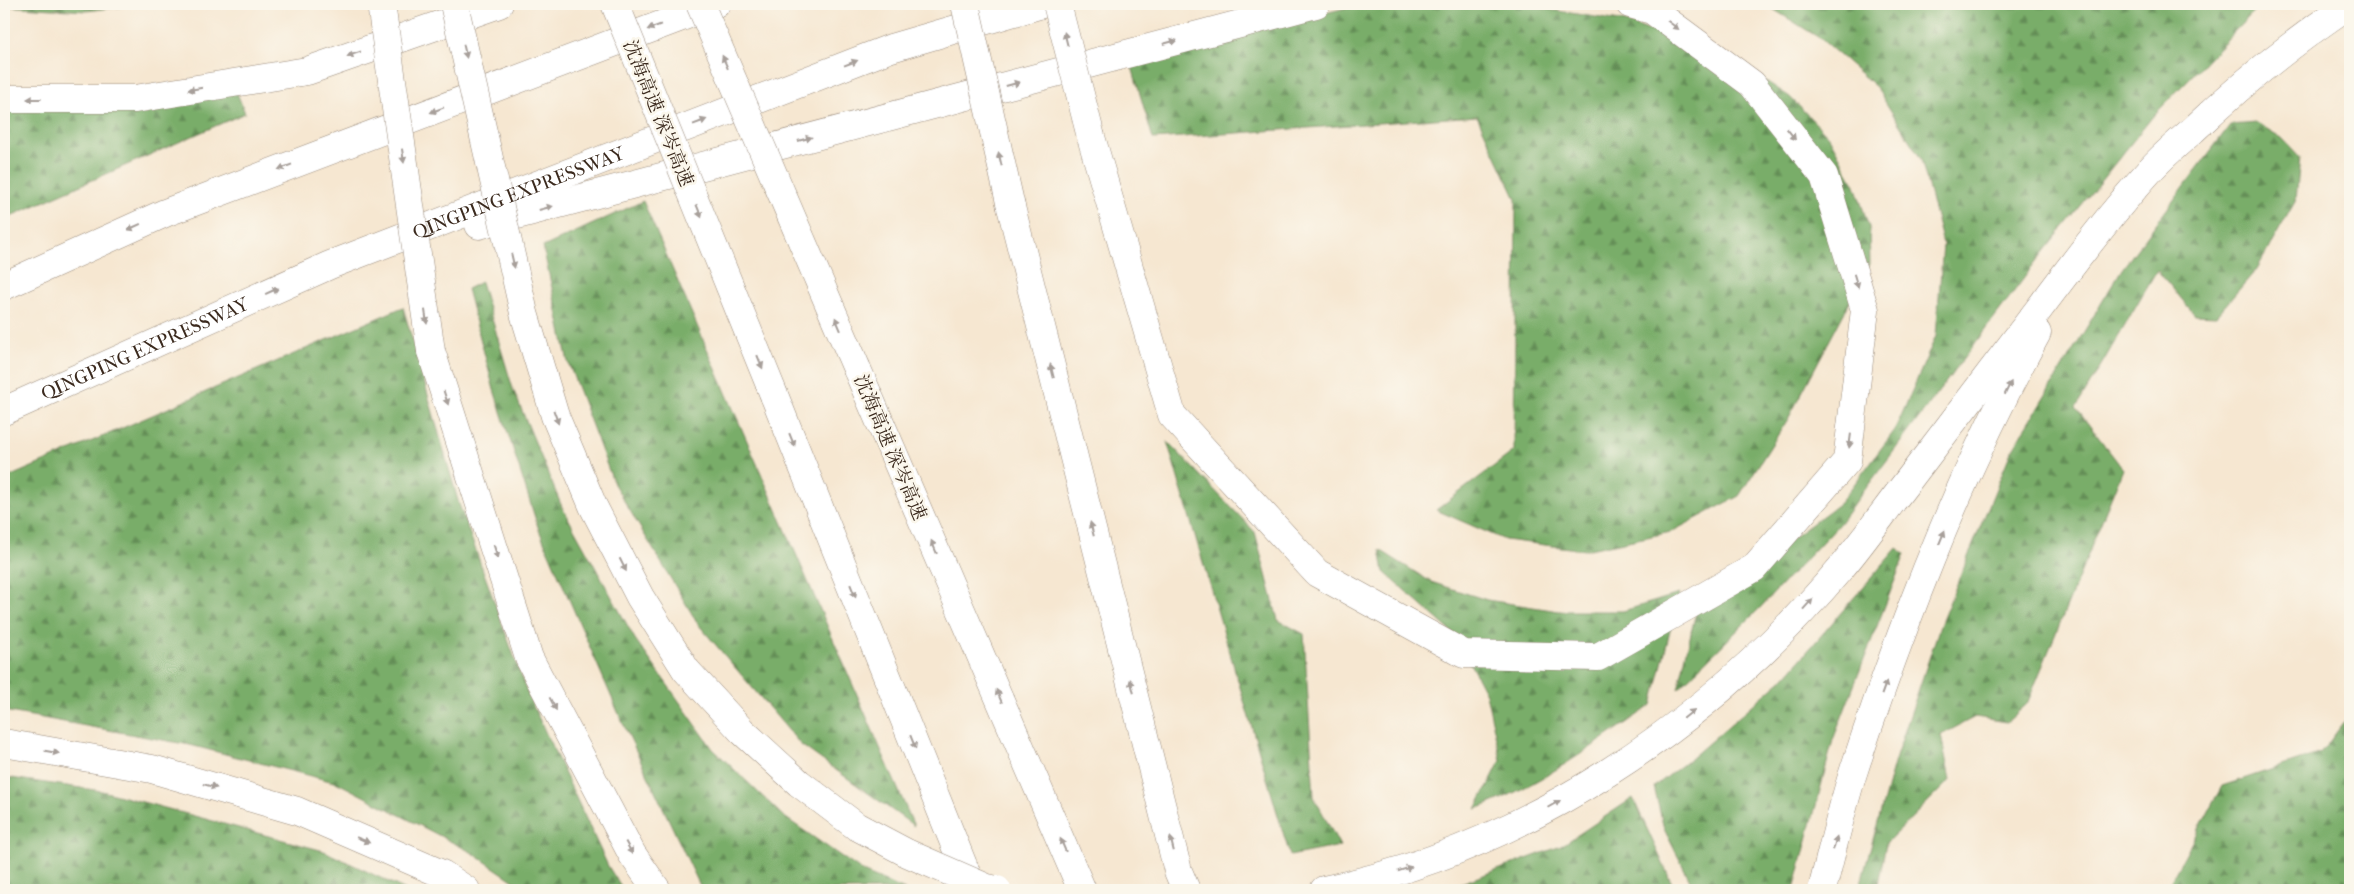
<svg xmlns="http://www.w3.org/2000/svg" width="2354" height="894" viewBox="0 0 2354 894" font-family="'IM FELL French Canon','Noto Serif SC',serif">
<defs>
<pattern id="forest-firs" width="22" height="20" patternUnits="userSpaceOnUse" patternTransform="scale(1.25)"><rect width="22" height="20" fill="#79ad69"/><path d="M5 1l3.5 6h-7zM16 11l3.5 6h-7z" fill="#648d56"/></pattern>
</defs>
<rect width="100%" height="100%" fill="#fbf7ec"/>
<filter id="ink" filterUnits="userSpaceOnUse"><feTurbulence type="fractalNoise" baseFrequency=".02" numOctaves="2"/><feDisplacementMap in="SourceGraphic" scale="10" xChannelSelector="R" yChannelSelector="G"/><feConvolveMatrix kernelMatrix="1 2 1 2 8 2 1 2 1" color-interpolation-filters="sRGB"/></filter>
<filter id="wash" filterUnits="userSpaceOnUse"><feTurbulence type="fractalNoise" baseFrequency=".0096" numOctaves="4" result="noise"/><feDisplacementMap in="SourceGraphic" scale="20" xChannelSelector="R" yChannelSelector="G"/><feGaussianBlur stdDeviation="1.12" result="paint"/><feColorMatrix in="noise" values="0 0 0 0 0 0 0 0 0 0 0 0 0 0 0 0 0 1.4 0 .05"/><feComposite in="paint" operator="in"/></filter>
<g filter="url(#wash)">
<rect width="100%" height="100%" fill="#f6e7d1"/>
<g fill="url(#forest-firs)" stroke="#5a6c44">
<path d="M4 4H143L87 11 4 6Z"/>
<path d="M1362 4H1515L1626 22 1742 65 1790 97 1829 137 1855 185 1869 227 1870 264 1788 419 1739 496 1671 532 1585 550 1505 540 1436 510 1514 451 1516 199 1477 116 1153 139 1130 60Z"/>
<path d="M1765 4H2261L2154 115 2046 249 1839 524 1758 610 1678 689 1701 590 1779 548 1840 503 1895 430 1936 336 1943 244 1921 159 1876 87 1821 39Z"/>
<path d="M231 78 245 113 4 219V111Z"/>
<path d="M2257 123 2282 138 2300 157 2296 200 2257 269 2216 316 2195 315 2157 270 2076 408 2123 469 2027 704 2007 722 1975 717 1941 735 1950 780 1886 843 1877 890H1859L1895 760 1941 623 2010 454 2122 269 2230 125Z"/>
<path d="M643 201 914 826 801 745 698 624 614 484 568 362 543 247Z"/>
<path d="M481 282 513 389 562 507 635 639 713 749 783 816 865 873 905 890H702L621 719 539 530 494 390 467 289Z"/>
<path d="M403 307 459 504 528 695 608 866 623 890H527L471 852 338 783 190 745 4 711V479Z"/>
<path d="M1167 441 1255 532 1278 620 1304 634 1314 797 1340 846 1290 856Z"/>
<path d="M1897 548 1905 554 1833 740 1794 890H1695L1664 829 1654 787 1690 759 1786 676Z"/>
<path d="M1380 550 1431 582 1487 600 1559 611H1623L1679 594 1652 705C1597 743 1540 786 1476 809L1501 760 1486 694 1455 635 1384 572Z"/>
<path d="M2350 714V890H2166L2222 786 2321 753Z"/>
<path d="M4 777 102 791 324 851 406 890H4Z"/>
<path d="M1633 798 1675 890H1443L1561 846Z"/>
</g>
</g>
<g filter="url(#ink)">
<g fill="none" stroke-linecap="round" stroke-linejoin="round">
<g stroke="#988878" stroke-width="29">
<g id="highway">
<path d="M4 99H135L307 71 499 4"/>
<path d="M1091 137 1172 415 1317 573 1464 654 1598 657 1754 568 1847 461 1865 310 1824 176 1752 84 1652 10 1630 4"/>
<path d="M1011 207 1178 871 1186 890"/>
<path d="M479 225 1316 4"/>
<path d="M4 286 165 213 716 4"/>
<path d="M431 351 529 658 632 854 657 890"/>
<path d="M857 369 1082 890"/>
<path d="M774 395 973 890"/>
<path id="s1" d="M4 411 330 265 891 48 1042 4"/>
<path d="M4 743 152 769 297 811 442 874 466 890"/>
<path d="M1324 890C1526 848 1708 725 1840 569 1863 542 1883 513 1904 486 1949 427 1994 368 2039 309 2075 261 2112 212 2152 168 2165 154 2179 142 2193 130 2242 83 2293 42 2350 4"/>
<path d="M1822 890C1832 851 1841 811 1853 773 1902 623 1961 472 2037 333"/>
</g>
</g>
<use href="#highway" stroke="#fff" stroke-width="28"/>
<g stroke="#988878" stroke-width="29" stroke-linecap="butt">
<g id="highway-bridge">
<path d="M381 4 431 351"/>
<path d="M454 4 524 313 555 416 593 506 640 597 686 670 742 731 799 783 856 826 907 853 987 888 997 890"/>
<path d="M615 4 774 395"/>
<path d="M700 4 857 369"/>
<path d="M965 4 1011 207"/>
<path d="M1057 4 1091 137"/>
</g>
</g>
<use href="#highway-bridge" stroke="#fff" stroke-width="28"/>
</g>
<defs><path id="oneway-solid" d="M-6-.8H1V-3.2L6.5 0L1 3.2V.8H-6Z" transform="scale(1.25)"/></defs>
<g fill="#a79f9a">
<use href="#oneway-solid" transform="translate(1673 25) rotate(37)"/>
<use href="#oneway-solid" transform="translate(654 27) rotate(159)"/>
<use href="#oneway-solid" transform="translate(1066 39) rotate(-104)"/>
<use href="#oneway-solid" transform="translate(1170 42) rotate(-15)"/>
<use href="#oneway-solid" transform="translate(465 51) rotate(77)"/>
<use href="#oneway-solid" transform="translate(354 54) rotate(161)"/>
<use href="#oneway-solid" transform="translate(725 62) rotate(-113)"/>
<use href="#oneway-solid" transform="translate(851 63) rotate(-21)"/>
<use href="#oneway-solid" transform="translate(1013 84) rotate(-15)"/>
<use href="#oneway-solid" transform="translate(195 89) rotate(171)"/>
<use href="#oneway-solid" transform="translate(34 99) rotate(-180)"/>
<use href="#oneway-solid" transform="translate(437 110) rotate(159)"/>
<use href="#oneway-solid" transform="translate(700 122) rotate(-21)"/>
<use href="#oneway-solid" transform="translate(1791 134) rotate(52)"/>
<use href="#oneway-solid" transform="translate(805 139) rotate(-15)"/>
<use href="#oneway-solid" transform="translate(403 156) rotate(82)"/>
<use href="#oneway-solid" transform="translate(1000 159) rotate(-103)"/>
<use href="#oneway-solid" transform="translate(285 167) rotate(159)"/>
<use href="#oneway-solid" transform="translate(546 208) rotate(-15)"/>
<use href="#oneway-solid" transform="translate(699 211) rotate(68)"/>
<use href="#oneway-solid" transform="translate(134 227) rotate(156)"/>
<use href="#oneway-solid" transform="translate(513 261) rotate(77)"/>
<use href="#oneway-solid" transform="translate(1856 281) rotate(73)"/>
<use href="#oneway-solid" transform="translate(272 291) rotate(-24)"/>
<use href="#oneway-solid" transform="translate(426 317) rotate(82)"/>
<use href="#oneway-solid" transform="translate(838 324) rotate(-113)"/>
<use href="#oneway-solid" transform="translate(760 362) rotate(68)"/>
<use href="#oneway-solid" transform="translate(1052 371) rotate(-104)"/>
<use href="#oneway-solid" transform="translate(2008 388) rotate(-64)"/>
<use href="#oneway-solid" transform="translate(446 398) rotate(72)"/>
<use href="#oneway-solid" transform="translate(556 417) rotate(70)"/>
<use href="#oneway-solid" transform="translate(792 440) rotate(68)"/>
<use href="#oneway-solid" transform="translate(1850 441) rotate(97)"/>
<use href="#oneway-solid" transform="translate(1092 529) rotate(-104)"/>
<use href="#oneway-solid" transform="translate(1942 537) rotate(-68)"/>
<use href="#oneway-solid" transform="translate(934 547) rotate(-113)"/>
<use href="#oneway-solid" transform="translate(496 552) rotate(72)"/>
<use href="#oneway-solid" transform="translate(623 565) rotate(63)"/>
<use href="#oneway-solid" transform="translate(853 591) rotate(68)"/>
<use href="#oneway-solid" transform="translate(1808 604) rotate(-48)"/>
<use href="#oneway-solid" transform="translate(1132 686) rotate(-104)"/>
<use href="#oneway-solid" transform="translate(1884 688) rotate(-70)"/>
<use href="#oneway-solid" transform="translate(999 696) rotate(-113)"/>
<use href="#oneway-solid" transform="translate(553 704) rotate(62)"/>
<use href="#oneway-solid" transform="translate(1689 714) rotate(-39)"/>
<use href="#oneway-solid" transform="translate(913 742) rotate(68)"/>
<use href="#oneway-solid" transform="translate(52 752) rotate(10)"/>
<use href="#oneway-solid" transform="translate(210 786) rotate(16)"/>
<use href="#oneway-solid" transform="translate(1554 804) rotate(-30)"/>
<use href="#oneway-solid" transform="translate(363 840) rotate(23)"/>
<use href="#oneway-solid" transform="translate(1835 843) rotate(-75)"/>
<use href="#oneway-solid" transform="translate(1172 844) rotate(-104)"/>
<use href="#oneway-solid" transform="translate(1063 845) rotate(-113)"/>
<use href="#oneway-solid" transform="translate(629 848) rotate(61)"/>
<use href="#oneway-solid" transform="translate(1405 869) rotate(-17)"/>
</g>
</g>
<g text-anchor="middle" stroke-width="5" stroke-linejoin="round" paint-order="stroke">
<g font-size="19" fill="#3b2a1e" stroke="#fbf7ec">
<text transform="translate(659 113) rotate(68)" y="7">沈海高速 深岑高速</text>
<text dy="7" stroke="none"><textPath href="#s1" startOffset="559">QINGPING EXPRESSWAY</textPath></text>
<text dy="7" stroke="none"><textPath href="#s1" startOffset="154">QINGPING EXPRESSWAY</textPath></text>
<text transform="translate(891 447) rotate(67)" y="7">沈海高速 深岑高速</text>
</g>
</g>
<rect width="2354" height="894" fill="none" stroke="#fbf7ec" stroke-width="20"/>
</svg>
